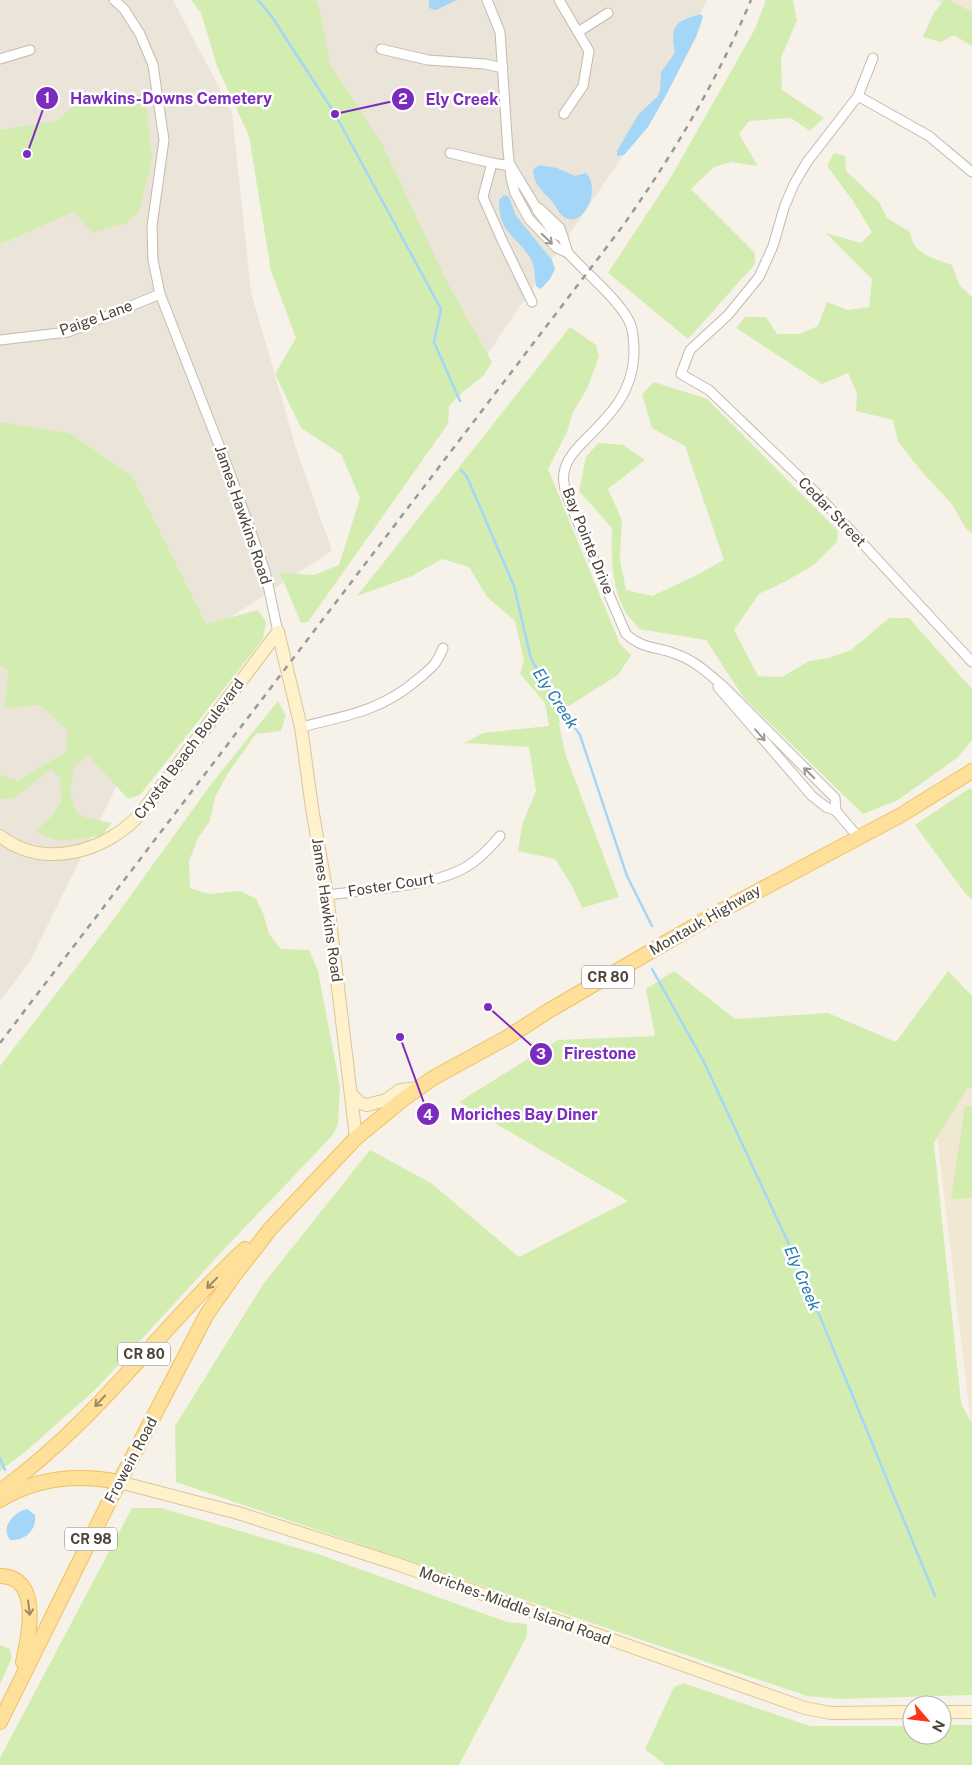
<svg xmlns="http://www.w3.org/2000/svg" width="972" height="1765" viewBox="0 0 972 1765" font-family="'Public Sans',sans-serif">
<rect width="100%" height="100%" fill="#f6f2ea"/>
<g fill="#ebe4d8">
<path d="M0 0H173L232 112 251 292 295 445 332 551 206 633 0 424Z"/>
<path d="M253 0H707L635 138 482 362Z"/>
<path d="M0 649 121 777 30 961 0 1001Z"/>
</g>
<g fill="#f0e8d3">
<path d="M936 0H972V24Z"/>
<path d="M928 1058 972 1077V1433Z"/>
</g>
<g fill="#d3edb0">
<path d="M191 0H316L319 7 330 64 382 144 447 282 492 362 484 375 464 391 449 406 448 424 308 622 301 623 280 573 314 575 339 565 360 498 341 454 301 428 275 374 296 338 271 271 249 136 217 66 201 13Z"/>
<path d="M766 0H793L797 20 781 58 782 90 824 118 810 131 791 118 749 121 739 134 758 166 732 162 714 167 691 189 755 253V264L688 339 608 273 671 177 755 29Z"/>
<path d="M944 0H949L972 12V46L954 35 941 42 923 37 933 14Z"/>
<path d="M145 93 152 159 139 212 126 223 93 233 74 212 0 244V130L57 121 77 103Z"/>
<path d="M834 153 845 156 846 171 879 202 887 218 910 232C914 256 932 257 952 265L960 286 972 297V534L965 527 952 504 923 473 898 442 893 420 856 411 857 393 848 373 822 384 736 328 745 317H766L777 334H800L818 326 827 302 848 310 869 307 872 279 826 233 861 243 872 232 853 201 827 166Z"/>
<path d="M570 327 596 345 599 357 587 389 573 412 567 432 548 469 620 644 631 655 618 675 567 707 559 723 565 753 619 897 582 908 572 886 555 859 518 851 522 825 536 791 529 747 464 743 483 733 549 726 545 703 520 674 524 661 515 621 487 597 469 567 442 559 412 576 357 596Z"/>
<path d="M654 382 707 399 838 531 837 542 814 565 784 582 759 594 734 630 758 676 782 677 809 661 829 658 851 650 889 618H909L972 689V740L957 758 898 800 863 814 744 698 706 640 639 629C634 622 626 615 623 607 611 582 611 554 612 528L579 491 586 457 598 443 623 445 645 460 608 489 622 520 620 559 626 590 652 596 695 576 724 560 685 446 652 428 642 394Z"/>
<path d="M0 422 69 433 132 476 206 624 258 610 266 622 263 639 140 795 128 799 88 755 75 765 70 791 76 812 84 817 112 823 101 836 59 841 35 832 54 814 61 801 60 777 51 769 13 799H0V775L18 781 66 752 68 731 40 705 5 708 8 670 0 664Z"/>
<path d="M278 701 286 716 281 731 256 734 228 773 215 797 210 821 198 838 189 861 190 888 209 894 241 891 256 899 263 913 269 934 281 949 309 950 318 971 340 1087 338 1124 332 1136 226 1247 95 1390 25 1452 0 1471V1066L110 924 212 783Z"/>
<path d="M970 788 972 791V900L965 893 915 825Z"/>
<path d="M674 971 735 1019 828 1013 896 1042 948 971 972 996V1088L968 1087 934 1143 961 1403 972 1424V1695L839 1699 807 1696 176 1482 175 1426 264 1283 370 1150 431 1183 519 1257 628 1201 459 1102 558 1040 655 1036 646 989Z"/>
<path d="M965 1106 972 1107V1198L951 1199Z"/>
<path d="M132 1508H161L315 1553 507 1622 527 1624V1636L459 1765H0V1758Z"/>
<path d="M0 1645 10 1649 12 1658 0 1684Z"/>
<path d="M683 1683 810 1726H912V1735H942V1725H972V1765H665L645 1749 674 1687Z"/>
</g>
<g fill="#a3d6f7">
<path d="M429 0H457L436 10 429 8Z"/>
<path d="M701 14 703 17 696 37 664 99 648 127 624 155 617 156V151L638 115 657 97 660 91 661 72 675 53C670 24 675 22 701 14Z"/>
<path d="M539 165 557 168 575 176 586 173C602 189 583 230 564 217 558 213 555 204 550 199 540 189 534 184 533 170Z"/>
<path d="M504 195 509 197 516 216 552 260 555 269 550 279 541 289 536 286C534 276 536 266 529 256 513 233 499 233 499 200Z"/>
<path d="M27 1509 35 1515C37 1530 25 1541 10 1540 0 1527 14 1512 27 1509Z"/>
</g>
<g fill="none" stroke-linecap="round" stroke-linejoin="round">
<g stroke="#a3d6f7" stroke-width="2.5">
<path d="M258 0 272 17 335 114 441 309 434 342 460 401"/>
<path d="M461 470 467 477 514 586 531 659 552 695 580 735 627 876 652 926"/>
<path d="M652 969 704 1062 800 1268 935 1596"/>
<path d="M0 1458 5 1470"/>
</g>
<g stroke="#c3baac" stroke-width="11">
<g id="street">
<path d="M114 0 124 9 140 34 153 65 164 140 152 226 153 260 160 294 231 476 265 571 278 632"/>
<path d="M487 0 500 32 508 151 511 178 515 193 529 219 557 248 568 253C586 273 618 299 629 321 634 330 634 345 634 355 632 391 614 411 589 436 579 446 566 458 564 473 562 485 567 495 571 506L626 634C643 649 653 646 673 653 693 659 708 673 723 686L835 798 836 811"/>
<path d="M559 0 589 51 583 86 564 114"/>
<path d="M578 32 608 13"/>
<path d="M381 49 428 60 485 64 503 68"/>
<path d="M873 58 858 96 807 162 794 184 784 208 773 246 759 277 728 315 690 350 681 374 709 390 816 493 972 662"/>
<path d="M0 59 30 50"/>
<path d="M858 96 929 136 972 172"/>
<path d="M450 153 492 163"/>
<path d="M511 166 492 163 483 197 502 240 532 302"/>
<path d="M511 166 536 207 540 209 560 228 568 253"/>
<path d="M537 210 555 234 563 237"/>
<path d="M0 340 68 332 160 294"/>
<path d="M718 687 812 796 826 807 836 811 859 838"/>
<path d="M301 727C345 716 381 711 417 680 431 668 436 666 443 648"/>
<path d="M327 895C368 889 432 887 466 867 480 859 490 848 500 836"/>
</g>
</g>
<g stroke="#dac797" stroke-width="14">
<g id="secondary">
<path d="M278 632 301 727 312 808 327 895 356 1138"/>
<path d="M0 836C45 871 108 851 142 812L278 632"/>
<path d="M352 1095 360 1103 367 1105 386 1100 400 1090 420 1088"/>
<path d="M119 1482 238 1513 397 1564 805 1708 831 1713 912 1712"/>
<path d="M942 1712H972"/>
</g>
</g>
<g stroke="#eec161" stroke-width="16">
<g id="primary">
<path d="M0 1491C94 1424 161 1327 245 1249"/>
<path d="M0 1500C36 1478 78 1474 119 1482"/>
<path d="M0 1576C42 1576 29 1636 23 1662"/>
<path d="M0 1722 109 1502 207 1314 236 1273 271 1228 356 1138 402 1100 433 1078 508 1037 550 1010 715 914 901 815 972 771"/>
</g>
</g>
<use href="#street" stroke="#fff" stroke-width="9"/>
<use href="#secondary" stroke="#fff1cc" stroke-width="12"/>
<use href="#primary" stroke="#ffe09b" stroke-width="14"/>
<path stroke="#999" stroke-width="2.5" stroke-dasharray="6 6" stroke-linecap="butt" d="M0 1043 622 227C673 155 717 81 751 0"/>
</g>
<defs><path id="oneway-shaft" d="M-6 0H5M1.5-3L5.5 0L1.5 3" fill="none" stroke-width="1.6" stroke-linecap="round" stroke-linejoin="round" transform="scale(1.25)"/></defs>
<g stroke="#9c9891">
<use href="#oneway-shaft" transform="translate(547 239) rotate(44)"/>
<use href="#oneway-shaft" transform="translate(760 735) rotate(49)"/>
<use href="#oneway-shaft" transform="translate(809 773) rotate(-135)"/>
</g>
<g stroke="#9c8a64">
<use href="#oneway-shaft" transform="translate(212 1283) rotate(134)"/>
<use href="#oneway-shaft" transform="translate(100 1401) rotate(133)"/>
<use href="#oneway-shaft" transform="translate(29 1608) rotate(83)"/>
</g>
<g text-anchor="middle" stroke-width="5" stroke-linejoin="round" paint-order="stroke">
<g fill="#fff" stroke="#817b73" stroke-width="1">
<rect x="582" y="965.5" width="52" height="23" rx="4"/>
<rect x="118" y="1342.5" width="52" height="23" rx="4"/>
<rect x="65" y="1527.5" width="52" height="23" rx="4"/>
</g>
<g font-size="14" font-weight="bold" fill="#4b4337">
<text x="608" y="982">CR 80</text>
<text x="144" y="1359">CR 80</text>
<text x="91" y="1544">CR 98</text>
</g>
<g font-size="15" fill="#4b4337" stroke="#fff">
<text transform="translate(96 318) rotate(-20)" y="5">Paige Lane</text>
<text transform="translate(832 512) rotate(46)" y="5">Cedar Street</text>
<text transform="translate(243 515) rotate(71)" y="5">James Hawkins Road</text>
<text transform="translate(588 541) rotate(68)" y="5">Bay Pointe Drive</text>
<text transform="translate(189 749) rotate(-53)" y="5">Crystal Beach Boulevard</text>
<text transform="translate(391 885) rotate(-9)" y="5">Foster Court</text>
<text transform="translate(327 910) rotate(82)" y="5">James Hawkins Road</text>
<text transform="translate(705 920) rotate(-30)" y="5">Montauk Highway</text>
<text transform="translate(131 1460) rotate(-62)" y="5">Frowein Road</text>
<text transform="translate(515 1606) rotate(20)" y="5">Moriches-Middle Island Road</text>
</g>
<g font-size="16" font-style="italic" fill="#2378b0" stroke="#fff">
<text transform="translate(556 698) rotate(57)" y="6">Ely Creek</text>
<text transform="translate(803 1278) rotate(67)" y="6">Ely Creek</text>
</g>
</g>
<path fill="none" stroke="#7b2cbf" stroke-width="2" d="M27 154L47 98M335 114L403 99M488 1007L541 1054M400 1037L428 1114"/>
<g fill="#7b2cbf" stroke="#fff" stroke-width="2">
<circle cx="27" cy="154" r="5"/>
<circle cx="335" cy="114" r="5"/>
<circle cx="488" cy="1007" r="5"/>
<circle cx="400" cy="1037" r="5"/>
<circle cx="47" cy="98" r="12"/>
<circle cx="403" cy="99" r="12"/>
<circle cx="541" cy="1054" r="12"/>
<circle cx="428" cy="1114" r="12"/>
</g>
<g font-size="15" text-anchor="middle" font-weight="bold" fill="#fff">
<text x="47" y="103">1</text>
<text x="403" y="104">2</text>
<text x="541" y="1059">3</text>
<text x="428" y="1120">4</text>
</g>
<g font-size="16" text-anchor="middle" font-weight="bold" fill="#7b2cbf" stroke="#fff" stroke-width="5" stroke-linejoin="round" paint-order="stroke">
<text x="171" y="104">Hawkins-Downs Cemetery</text>
<text x="462" y="105">Ely Creek</text>
<text x="600" y="1059">Firestone</text>
<text x="524" y="1120">Moriches Bay Diner</text>
</g>
<g transform="translate(927 1720) rotate(118)"><circle r="24" fill="#ffffff" stroke="#b7b4af"/>
<path d="M0-4L9 19L0 12L-9 19Z" fill="#ff3619"/>
<text y="-8" font-size="14" font-weight="bold" text-anchor="middle" fill="#4b4337">N</text>
</g>
</svg>
